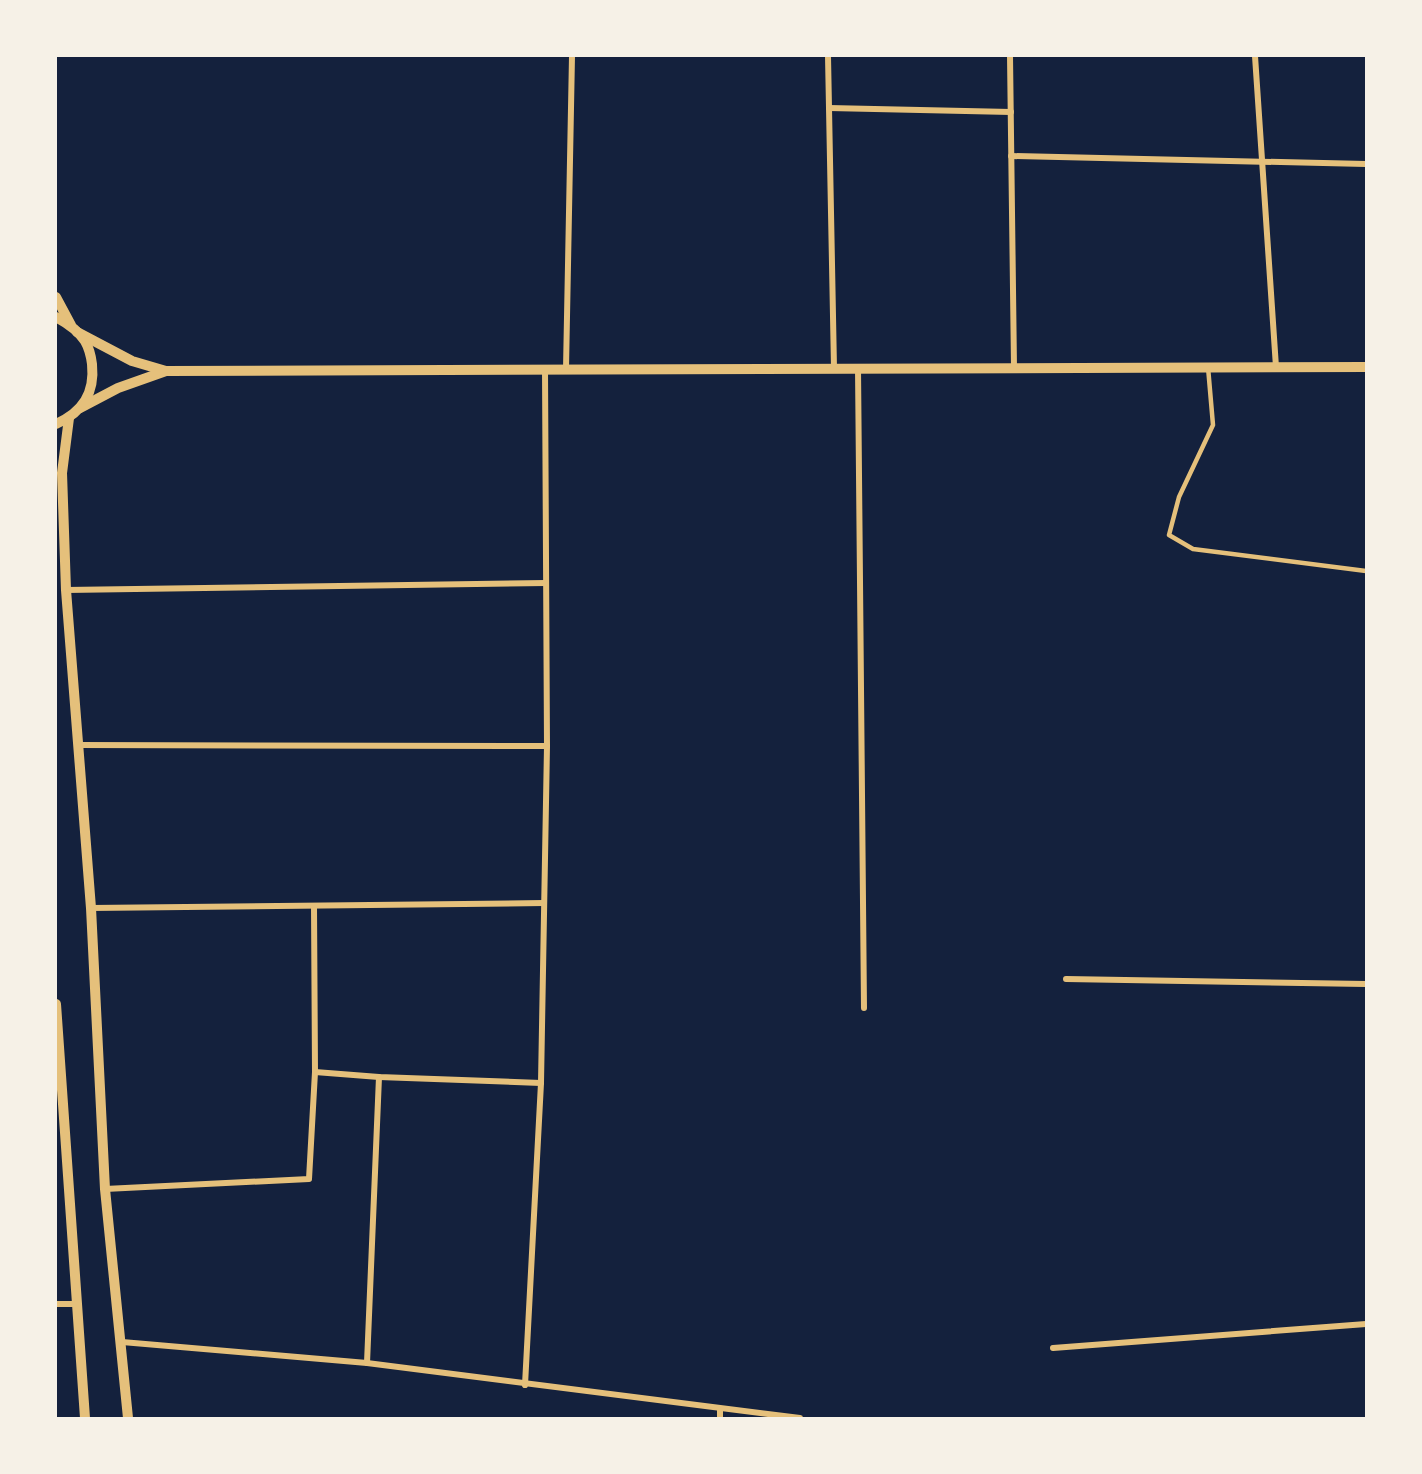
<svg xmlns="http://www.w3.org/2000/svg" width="1422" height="1474" viewBox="0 0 1422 1474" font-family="'Varela Round',sans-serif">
<rect width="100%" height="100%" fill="#14213d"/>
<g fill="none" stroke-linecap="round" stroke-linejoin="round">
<path stroke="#e5c07b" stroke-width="4.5" d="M1208 367 1213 425 1179 497 1169 535 1193 549 1366 571"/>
<g stroke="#e5c07b" stroke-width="6">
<path d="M828 56 834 368"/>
<path d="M1010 56 1014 367"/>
<path d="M1255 56 1276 367"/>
<path d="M829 108 1011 112"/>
<path d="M1011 156 1366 164"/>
<path d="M858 368 864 1008"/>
<path d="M566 369 572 56"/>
<path d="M66 590 546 583"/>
<path d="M77 745 547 746"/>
<path d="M91 908 544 903"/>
<path d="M1066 979 1366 984"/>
<path d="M315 1072 379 1077 541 1083"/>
<path d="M105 1189 309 1179 315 1072 314 906"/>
<path d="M56 1304H76"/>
<path d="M122 1342 367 1363 800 1418"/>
<path d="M1053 1348 1366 1324"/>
<path d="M367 1363 379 1077"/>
<path d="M525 1385 541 1083 547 746 545 369"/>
<path d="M720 1418V1409"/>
</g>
<g stroke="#e5c07b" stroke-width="10">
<path d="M56 297 71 325"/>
<path d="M56 317C67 323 78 330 85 341 89 348 91 356 92 364 95 393 83 412 56 424"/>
<path d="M77 332 132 361 166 371 1366 367"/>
<path d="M80 408 118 388 166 371"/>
<path d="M69 418 62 473 66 590 91 908 105 1189 128 1418"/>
<path d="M56 1004 85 1418"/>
</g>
</g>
<rect width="1422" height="1474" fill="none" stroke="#f6f1e7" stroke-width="114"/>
</svg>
